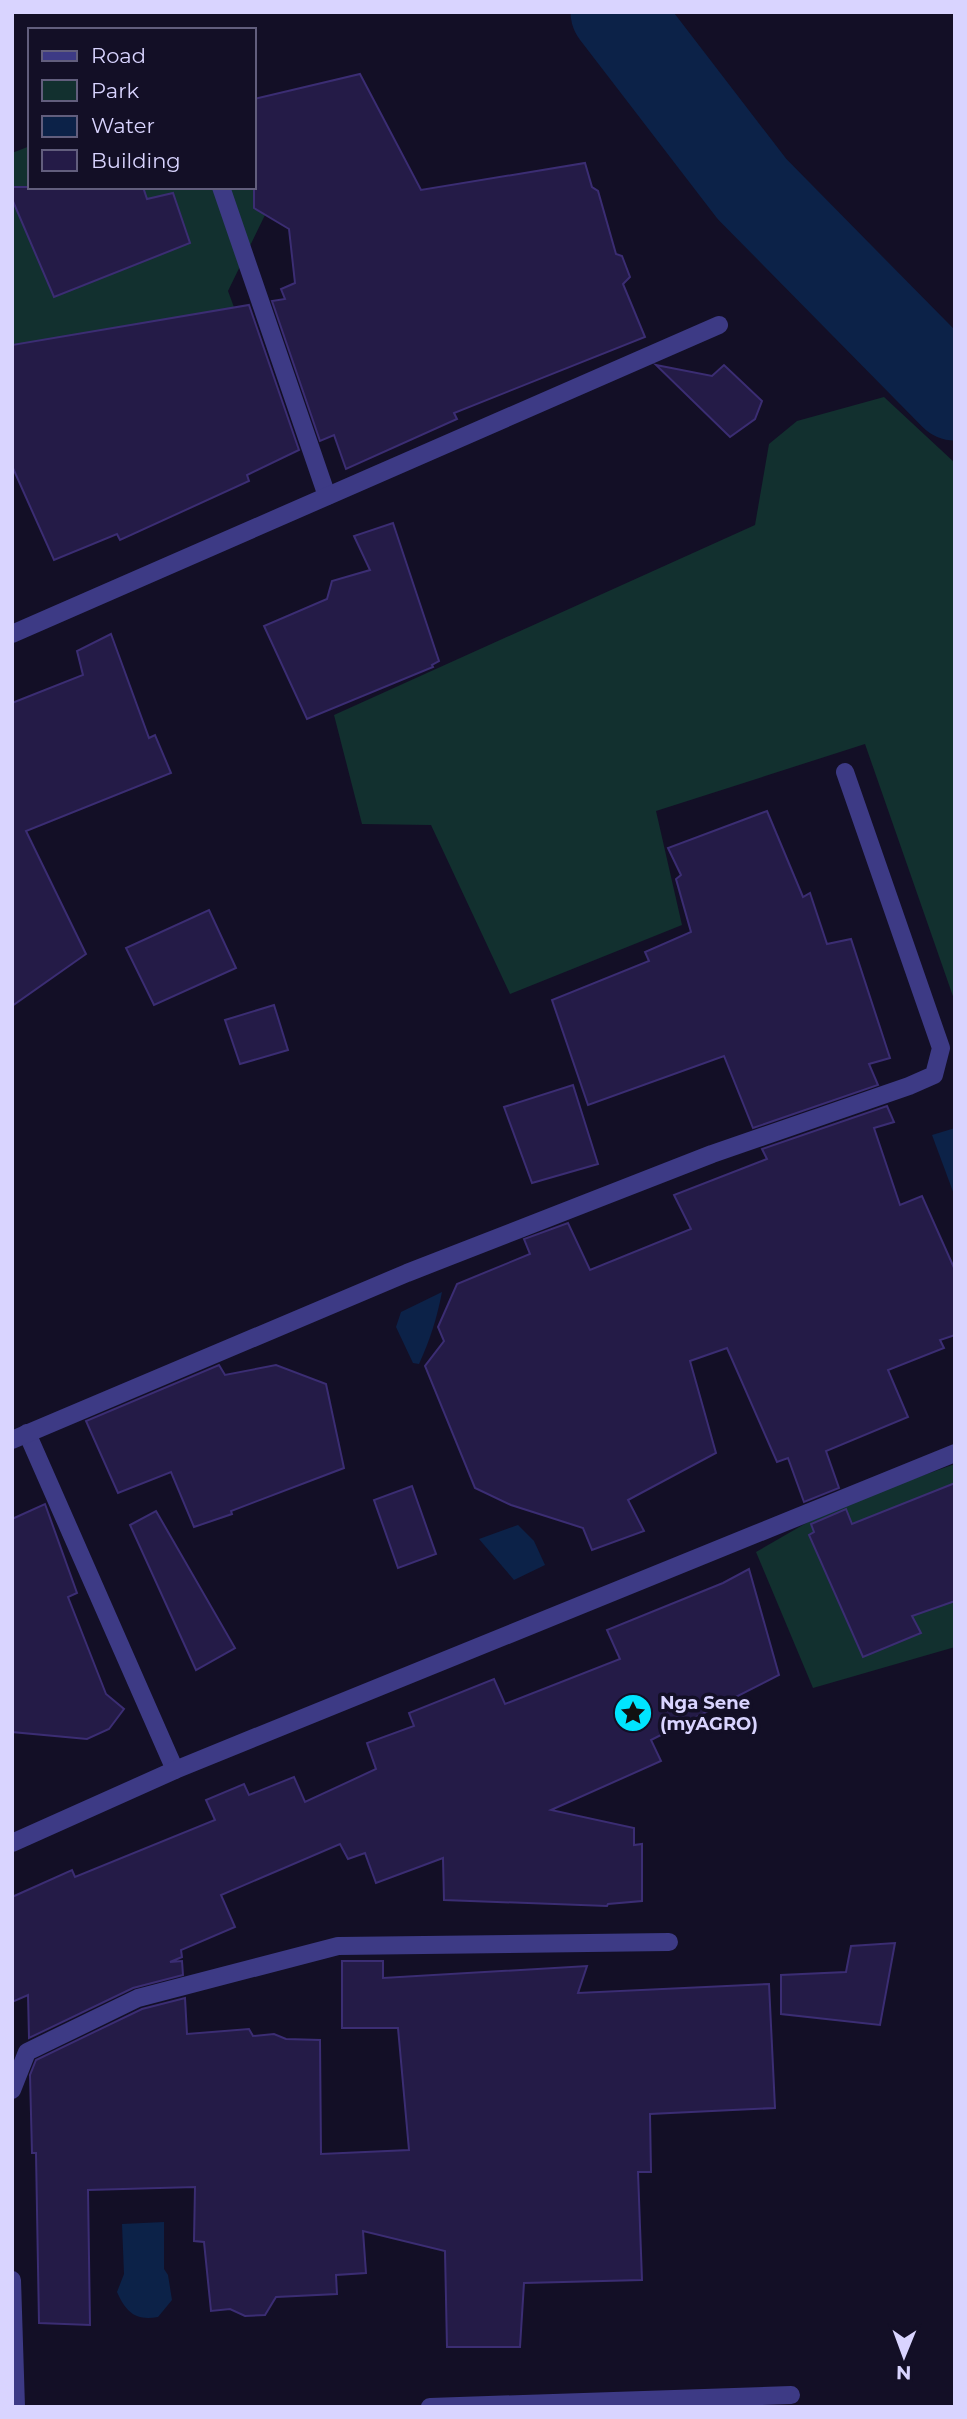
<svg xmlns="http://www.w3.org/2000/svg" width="967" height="2419" viewBox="0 0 967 2419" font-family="Montserrat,sans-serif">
<rect width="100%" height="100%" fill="#130f26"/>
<g fill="#12302f">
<path d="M30 146V187H253L265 215 228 291 256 367 12 449V153Z"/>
<path d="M884 397 955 463V1002L865 744 656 811 682 925 510 994 431 825 362 824 334 715 755 525 769 444 797 421Z"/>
<path d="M955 1464V1647L813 1688 756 1552 834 1507Z"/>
</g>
<g fill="#0c2248">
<path d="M955 1128V1197L932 1135Z"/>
<path d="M442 1292C437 1318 430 1340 419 1364L413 1363 396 1327 401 1312Z"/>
<path d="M518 1525 534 1541 545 1565 514 1580 479 1539Z"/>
<path d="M164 2222V2269L168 2275 172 2300 158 2317C135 2321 126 2312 117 2292L124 2274 122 2224Z"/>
</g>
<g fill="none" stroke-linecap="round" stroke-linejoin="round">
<path stroke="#0c2248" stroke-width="91" d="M616 12 752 189 955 395"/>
</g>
<g fill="#241b47" stroke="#3b2d73" stroke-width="2">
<path d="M360 74 421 190 585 163 592 187 598 191 616 254 622 256 630 277 623 284 645 337 454 413 457 419 346 469 334 435 320 441 272 301 285 299 281 289 295 283 289 229 254 208V99Z"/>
<path d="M12 187H143L147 199 173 193 190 243 54 297 12 199Z"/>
<path d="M249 305 299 450 247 475 249 481 120 540 117 534 54 560 12 466V345Z"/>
<path d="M656 365 712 376 724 365 762 401 755 419 730 437Z"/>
<path d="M393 523 439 661 432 665 433 667 307 719 264 626 327 599 332 581 370 570 354 536Z"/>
<path d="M111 634 149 738 155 735 171 773 26 831 86 954 12 1006V703L83 675 77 651Z"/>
<path d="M767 811 803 897 810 893 827 944 851 939 890 1058 869 1064 878 1085 753 1128 724 1056 588 1105 552 1000 649 961 645 952 691 932 676 879 681 875 668 848Z"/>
<path d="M209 910 236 968 154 1005 126 948Z"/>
<path d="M274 1005 288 1050 240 1064 225 1020Z"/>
<path d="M573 1085 598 1164 532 1183 504 1107Z"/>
<path d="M887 1106 894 1122 874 1128 900 1205 922 1196 955 1270V1335L940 1340 944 1348 888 1370 908 1417 826 1451 839 1488 804 1502 788 1458 777 1462 727 1348 690 1361 716 1453 628 1500 644 1531 592 1550 583 1528 511 1505 475 1488 425 1366 444 1341 438 1327 457 1284 530 1254 524 1239 568 1223 590 1270 691 1229 674 1195 767 1159 762 1149Z"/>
<path d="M219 1365 225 1375 276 1365 326 1384 344 1468 231 1511 232 1514 194 1527 171 1472 118 1493 86 1421Z"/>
<path d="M955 1483V1601L912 1616 921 1633 863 1657 809 1535 814 1532 811 1524 846 1509 852 1524Z"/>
<path d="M412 1486 436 1554 398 1568 374 1500Z"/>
<path d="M45 1504 77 1593 68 1597 106 1694 124 1709 109 1729 87 1739 12 1732V1519Z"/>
<path d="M156 1511 235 1648 196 1670 130 1525Z"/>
<path d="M749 1569 779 1675 651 1740 661 1761 551 1810 634 1828V1845L642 1844V1901L608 1904 607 1906 444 1900 443 1858 376 1883 365 1853 348 1859 340 1844 221 1895 235 1927 181 1950 182 1957 170 1962 182 1961 183 1975 133 1988 29 2038 28 1995 12 2002V1897L72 1870 75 1877 215 1820 206 1800 244 1784 249 1795 294 1777 305 1802 376 1769 367 1743 414 1726 409 1713 494 1679 505 1704 620 1659 607 1630 723 1583Z"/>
<path d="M895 1943 880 2025 781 2014V1975L846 1972 851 1946Z"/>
<path d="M342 1961H383V1978L587 1966 578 1993 769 1984 775 2108 650 2114 651 2172H638L642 2280 524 2283 520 2347H447L445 2251 363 2231 366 2273 336 2275 337 2294 276 2297 265 2315 245 2316 230 2309 211 2311 204 2242 194 2241 195 2187 88 2190 90 2325 39 2323 36 2153H32L30 2075 36 2060 142 2009 185 1998 187 2034 249 2029 253 2036 274 2034 286 2039 320 2040 321 2154 409 2150 398 2028H342Z"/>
</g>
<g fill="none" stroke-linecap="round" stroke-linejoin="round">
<g stroke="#3d3a85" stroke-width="18">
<path d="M221 187 327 496"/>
<path d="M12 634 719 325"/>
<path d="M27 1433 175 1770"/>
<path d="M12 1440 407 1273 712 1154 909 1086 934 1075 941 1048 845 772"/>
<path d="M12 1843 175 1770 955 1453"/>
<path d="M12 2090 27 2052 138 1998 338 1946 669 1942"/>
<path d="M12 2280 16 2407"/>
<path d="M430 2407 791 2395"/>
</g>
</g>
<defs>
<g id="sight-disc" transform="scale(2.0125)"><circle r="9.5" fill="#00e5ff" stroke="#130f26"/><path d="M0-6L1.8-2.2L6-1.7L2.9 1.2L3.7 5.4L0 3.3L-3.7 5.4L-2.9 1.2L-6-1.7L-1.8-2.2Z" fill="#111"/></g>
</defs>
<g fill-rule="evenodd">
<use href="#sight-disc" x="633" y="1713"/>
</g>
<g text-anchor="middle" stroke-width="7" stroke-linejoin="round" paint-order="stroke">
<g font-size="18" font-weight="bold" fill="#d9d4ff" stroke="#130f26" text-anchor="start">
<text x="660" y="1709">Nga Sene<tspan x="660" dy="21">(myAGRO)</tspan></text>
</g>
</g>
<rect width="967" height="2419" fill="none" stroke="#d9d4ff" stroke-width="28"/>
<rect x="28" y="28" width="228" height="161" fill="#130f26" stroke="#625e7d" stroke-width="2"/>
<rect x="42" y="51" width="35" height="10" fill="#3d3a85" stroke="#625e7d" stroke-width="2"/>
<text x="91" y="63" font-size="21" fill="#d9d4ff">Road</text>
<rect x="42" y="80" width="35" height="21" fill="#12302f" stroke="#625e7d" stroke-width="2"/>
<text x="91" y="98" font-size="21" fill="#d9d4ff">Park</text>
<rect x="42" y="116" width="35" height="21" fill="#0c2248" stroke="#625e7d" stroke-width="2"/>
<text x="91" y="133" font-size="21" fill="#d9d4ff">Water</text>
<rect x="42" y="150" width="35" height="21" fill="#241b47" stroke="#625e7d" stroke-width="2"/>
<text x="91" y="168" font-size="21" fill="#d9d4ff">Building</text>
<g transform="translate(904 2356) rotate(181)" stroke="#130f26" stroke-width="5" paint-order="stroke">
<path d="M0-5L12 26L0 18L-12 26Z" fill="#d9d4ff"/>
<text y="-10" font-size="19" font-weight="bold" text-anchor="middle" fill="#d9d4ff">N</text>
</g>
</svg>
